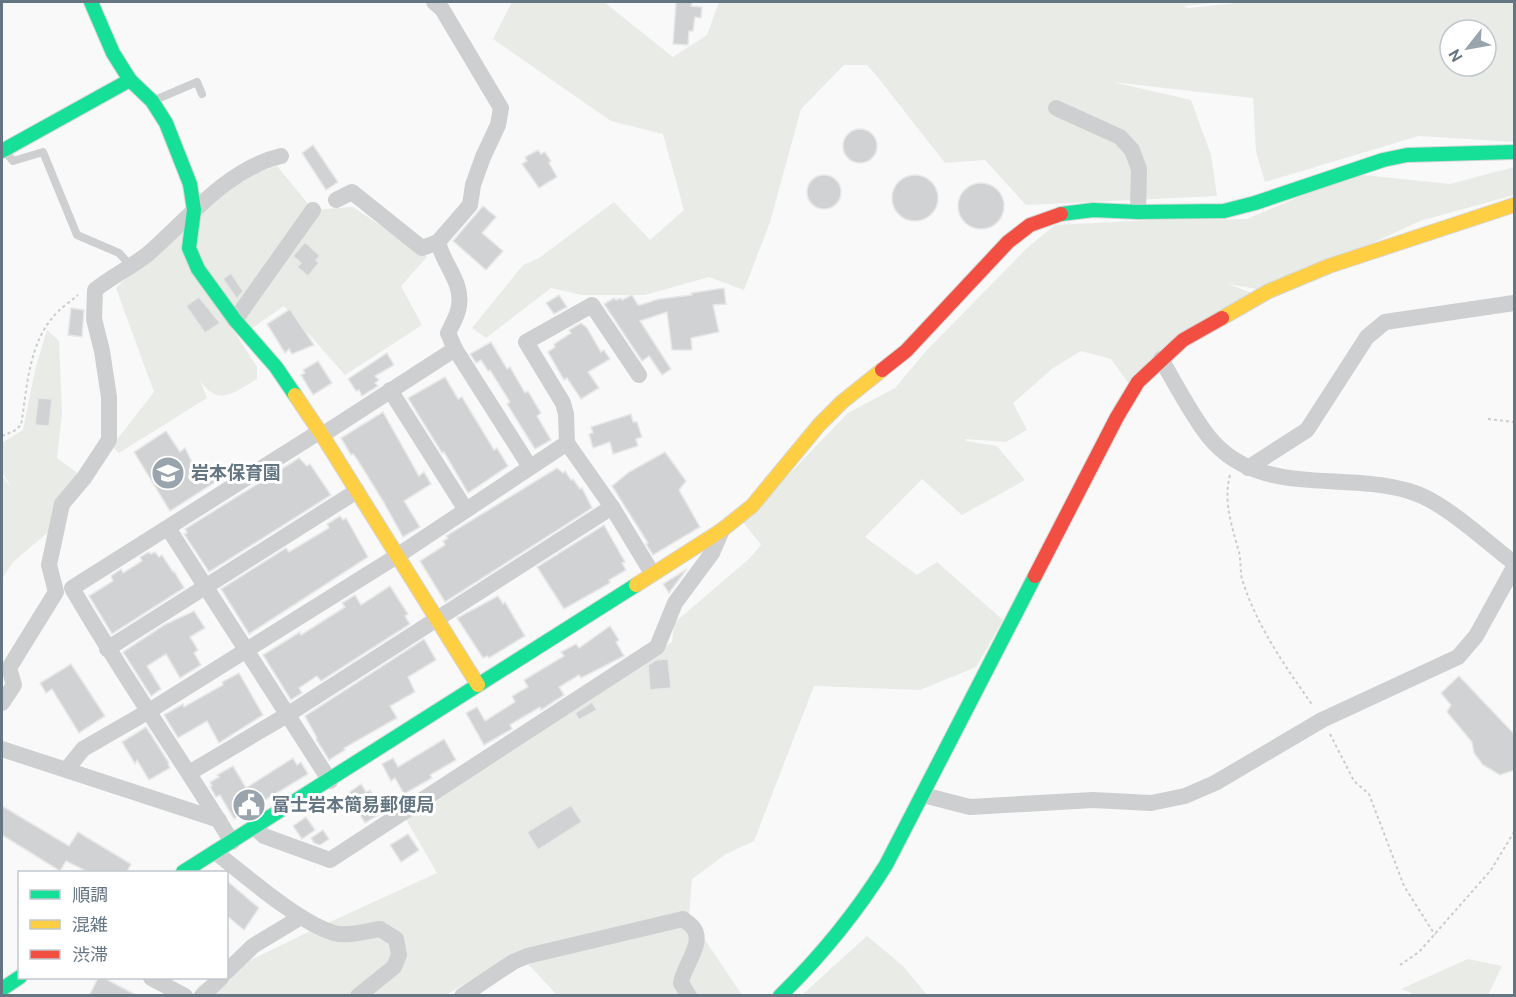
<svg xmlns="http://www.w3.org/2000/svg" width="1516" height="997" viewBox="0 0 1516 997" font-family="Cabin,'Noto Sans JP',sans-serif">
<rect width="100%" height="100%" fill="#f9f9f9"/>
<g fill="#e8ebe6" fill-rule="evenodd">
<path d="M512 2H604L673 57 707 35 719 2H1222L1184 6 1188 8 1246 2H1514V142L1419 136 1265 182 1256 152 1253 98 1112 82 1191 100 1211 155 1217 196 1026 205 985 160 945 163 876 75 867 65H844L801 109 770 222 744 290 709 277 645 295H582L551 288 486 338 472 328 523 265 539 258 614 202 650 240 684 210 663 134 611 121 493 39ZM1450 30H1486V66H1450Z"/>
<path d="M277 166 313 210 353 207 427 257 401 286 422 325 345 375 284 306 252 328 228 322 257 367V379C235 392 218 408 200 380L207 398 119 453 112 446 154 392 116 288 161 244 244 178Z"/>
<path d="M1514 167V195L1420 221 1269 291 1228 284 1260 296 1129 384 1111 359 1081 351 1053 368 1013 403 1027 430 1006 442 965 439 966 441 997 446 1025 480 962 515 922 479 865 537 917 575 937 562 1003 620 976 667 920 690 814 686 754 841 726 854 692 879 689 916 742 995H708L690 993 689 996 557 995 528 964 520 951 446 995 191 996 200 985 308 932 437 873 404 816 672 642 674 623 750 558 761 545 743 522 848 413 895 388 927 350 1027 248 1055 225 1152 220 1247 219 1354 174 1450 184Z"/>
<path d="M47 330 59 341 62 413 57 458 80 475 66 517 13 562 2 579V476L12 488 2 472V443L23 430 35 370Z"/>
<path d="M867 936 903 966 927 995H802Z"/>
<path d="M1468 959 1502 966 1488 995H1416L1401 989Z"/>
</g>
<g fill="#d0d2d3" stroke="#e8e8e8" stroke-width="1.5">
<path d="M676 2H692L691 6 702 7 701 18 695 17 693 31H689L688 45 673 44Z"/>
<circle cx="860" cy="146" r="17"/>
<path d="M313 145 338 182 326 190 302 153Z"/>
<path d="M538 150 541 154 545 152 551 161 549 163 557 177 539 188 522 164 527 161 525 157Z"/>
<circle cx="824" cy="192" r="17"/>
<circle cx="915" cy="198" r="23"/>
<circle cx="981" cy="206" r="23"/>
<path d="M483 206 496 217 482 233 503 251 486 270 453 241Z"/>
<path d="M305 242 320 256 316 260 319 263 308 276 297 267 301 263 293 256Z"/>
<path d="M231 273 243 291 237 299 223 279Z"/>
<path d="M724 288 726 304 713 305 719 332 691 338 692 350H672L667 312 640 321 671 369 662 375 649 356 642 361 604 304 614 298 616 300 621 298 622 300 632 295 638 305H640L659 299 692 295 691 293Z"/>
<path d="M559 295 567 307 554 314 546 303Z"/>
<path d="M199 297 220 323 205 333 186 306Z"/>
<path d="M71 308 84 310 82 337 68 335Z"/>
<path d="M290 309 314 345 292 354 289 349 285 353 267 324Z"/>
<path d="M581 323 587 328 601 352 604 350 610 359 588 372 599 388 581 399 567 378 564 380 548 352 555 347 554 344 571 333 569 330Z"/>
<path d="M491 342 507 369 510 367 525 393 528 391 541 413 537 416 551 440 535 449 507 404 510 402 490 370 488 371 481 360 476 363 470 354Z"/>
<path d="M387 353 394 365 375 376 379 380 375 383 378 386 362 396 359 390 356 391 348 379Z"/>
<path d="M318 361 332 383 313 395 301 375 305 373 303 370Z"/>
<path d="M445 377 458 399 462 397 494 450 497 448 508 466 468 493 444 452 442 453 408 398Z"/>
<path d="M38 398 52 399 49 426 35 425Z"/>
<path d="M383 412 419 476 424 472 431 484 404 501 420 527 403 537 383 501 357 459 353 454 351 455 341 438Z"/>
<path d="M631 414 633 422H637L642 437 636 439 638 446 613 454 610 442 593 448 589 434 593 433 591 427Z"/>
<path d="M166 431 180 452 185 448 192 462 217 481 170 511 134 452Z"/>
<path d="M665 452 686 481 679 490 700 527 653 555 646 544 648 543 612 486 629 472Z"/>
<path d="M299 458 307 466 310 464 331 495 209 572 184 534 187 533 185 529Z"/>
<path d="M557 468 563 473 565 471 571 480 573 479 580 489 582 488 592 508 445 602 420 561 445 545 443 541 448 538 446 536Z"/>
<path d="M340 516 343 520 346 518 368 557 249 634 221 589 286 548 289 552 329 528 327 524Z"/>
<path d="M604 525 625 562 622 563 626 570 609 580 610 583 564 609 537 567Z"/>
<path d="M149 552 151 554 155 552 159 557 162 555 173 572 174 571 184 588 112 634 89 596 113 581 111 576 121 569 123 573 142 561 140 557Z"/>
<path d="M687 569 669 593 663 584Z"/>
<path d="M390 586 408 614 405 616 410 624 321 681 317 676 299 688 302 693 291 700 263 655 300 632 301 635 345 607 342 603 355 595 361 605Z"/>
<path d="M498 596 503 604 505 602 525 636 489 658 487 656 483 658 457 618Z"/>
<path d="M194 611 205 628 190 637 198 650 194 653 201 665 180 678 166 654 147 666 161 689 151 696 123 652 164 625Z"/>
<path d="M610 626 619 640 616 642 624 656 581 678 579 675 559 687 564 695 541 710 540 707 513 723 510 725 512 729 484 745 466 713 477 707 485 721 515 702 512 696 528 687 524 680 564 656 561 652 576 644 579 648Z"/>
<path d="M424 639 436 660 408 677 415 692 390 706 397 718 344 748 345 750 329 760 316 739 317 738 305 716Z"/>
<path d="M668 659 671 688 650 690 648 665 656 660Z"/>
<path d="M71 664 105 716 79 733 52 689 46 693 40 683Z"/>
<path d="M239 673 263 715 219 743 207 721 178 738 164 715 183 704 184 707 223 685 222 682Z"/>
<path d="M1459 676 1515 735V770L1500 775 1483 765 1474 753 1472 742 1447 712 1451 705 1441 693Z"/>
<path d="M592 702 597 710 579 720 575 713Z"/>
<path d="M146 727 169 763 168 764 170 768 149 780 137 760 135 764 122 742Z"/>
<path d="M444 739 456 760 430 775 432 778 404 794 395 778 391 781 382 764 393 758 398 767Z"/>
<path d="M293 758 297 765 301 762 308 774 234 819 220 795 216 797 210 787 212 786 210 782 219 777 217 775 233 766 246 788Z"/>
<path d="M361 784 366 792 370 790 379 804 375 806 380 814 365 823 347 794Z"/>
<path d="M571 805 582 822 538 850 527 832Z"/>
<path d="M2 806 69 846 78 832 131 864 126 873H90L66 861 60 871 2 835Z"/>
<path d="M306 817 315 830 302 839 293 826Z"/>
<path d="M323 830 329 839 320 845 314 843 311 838Z"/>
<path d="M408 834 419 850 401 862 390 845Z"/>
<path d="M226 880 259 908 244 930 226 915Z"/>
<path d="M98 978H104L138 996H89Z"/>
</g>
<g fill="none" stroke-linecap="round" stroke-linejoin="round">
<g stroke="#d5d6d7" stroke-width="16">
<g id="fast">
<path d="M91 2 113 53 130 80 152 101 166 123 190 184 194 210 189 248 198 269 235 320 276 367 295 395"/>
<path d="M2 151 130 80"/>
<path d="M1061 214 1093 210 1138 212 1224 211 1255 203 1383 160 1407 155 1514 152"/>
<path d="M183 872 636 585"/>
<path d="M2 989 20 977"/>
<path d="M780 996C821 956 856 913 886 865L1035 576"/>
</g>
</g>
<g stroke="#d5d6d7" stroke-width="16">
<g id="slow">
<path d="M1222 318 1269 291 1329 266 1514 205"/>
<path d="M295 395 322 435 478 685"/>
<path d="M636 585 722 530 752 506 819 425 842 402 882 370"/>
</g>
</g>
<g stroke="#d5d6d7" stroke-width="16">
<g id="jam">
<path d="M882 370 906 351 1008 242 1030 225 1061 214"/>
<path d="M1035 576 1117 417 1138 382 1183 340 1222 318"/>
</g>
</g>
<g stroke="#cbcccd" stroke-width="2" stroke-dasharray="3 3" stroke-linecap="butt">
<path d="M1488 419 1514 422"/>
<path d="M2 436 14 431 21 425C27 390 28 346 53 317 59 309 70 302 78 295"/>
<path d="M1230 475C1223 501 1232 527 1239 552 1241 561 1240 570 1242 579 1257 627 1285 666 1313 706"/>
<path d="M1330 734 1354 781 1369 794 1404 886 1435 935"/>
<path d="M1400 965 1419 952 1491 870 1514 832"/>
</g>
<g stroke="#cecfd0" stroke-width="8">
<path d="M155 100 197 82 202 94"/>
<path d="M5 151 13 161 43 152 77 235 119 253 131 266"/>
</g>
<g stroke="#cecfd0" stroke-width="16">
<path d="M434 2 442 9 501 108 498 125 483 157 473 185 470 205 438 242C443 264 463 282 459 306 458 315 452 325 448 333L455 349 530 467"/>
<path d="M1056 108 1120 137 1132 150 1139 169 1138 212"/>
<path d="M336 200 352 192 422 248 438 242"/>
<path d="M235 320 313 210"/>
<path d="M1161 359C1175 383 1192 416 1209 437 1258 498 1341 471 1409 491 1444 501 1485 541 1514 563"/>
<path d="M639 375 592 305 526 342 563 403 566 414 567 443 612 507 652 573"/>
<path d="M390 390 466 510"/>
<path d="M322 435 455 349"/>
<path d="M1248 468 1307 430 1367 337 1385 322 1514 303"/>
<path d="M168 528 330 781"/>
<path d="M107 649 357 491"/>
<path d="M2 703 14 685 9 668 56 592 49 565 62 504 84 478 109 440V397L102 351 94 319 95 290C112 276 132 267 149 253 189 218 227 169 281 156"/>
<path d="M2 749 219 820"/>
<path d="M67 769 83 749 149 711 397 556 567 443"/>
<path d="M189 773 287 715 612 507"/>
<path d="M923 795 970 807 1093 800 1151 803 1185 796 1215 783 1322 720 1458 657 1476 636 1514 567"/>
<path d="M255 828 264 836 330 860 657 647 675 603 712 553 722 530"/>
<path d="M232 842C180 757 122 675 72 588L319 432"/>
<path d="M215 852C245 875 299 923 334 933 348 937 366 931 380 929L396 939 399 955 394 967 358 996"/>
<path d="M226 972 253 946 301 917"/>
<path d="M151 978 185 996"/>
<path d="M202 996 221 978"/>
<path d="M462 996 513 962 527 956 683 919C686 922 692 925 694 929 704 944 683 967 681 983L689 996"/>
</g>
<use href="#fast" stroke="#16e098" stroke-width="14"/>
<use href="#slow" stroke="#ffcf43" stroke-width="14"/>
<use href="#jam" stroke="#f24e42" stroke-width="14"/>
</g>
<defs>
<g id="school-disc" transform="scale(1.725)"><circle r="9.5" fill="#99a4ac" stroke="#fff"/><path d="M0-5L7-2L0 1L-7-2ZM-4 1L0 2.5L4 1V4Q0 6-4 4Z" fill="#fff"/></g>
<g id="civic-disc" transform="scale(1.725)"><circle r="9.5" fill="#99a4ac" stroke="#fff"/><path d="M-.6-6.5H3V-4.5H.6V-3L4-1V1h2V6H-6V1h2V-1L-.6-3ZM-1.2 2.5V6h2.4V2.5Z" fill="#fff"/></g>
</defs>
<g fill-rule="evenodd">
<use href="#school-disc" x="168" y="473"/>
<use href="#civic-disc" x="249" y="805"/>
</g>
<g text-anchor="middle" stroke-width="6" stroke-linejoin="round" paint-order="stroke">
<g font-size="18" font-weight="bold" fill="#657683" stroke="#fff" text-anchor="start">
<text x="191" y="479">岩本保育園</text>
<text x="272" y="811">富士岩本簡易郵便局</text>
</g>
</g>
<rect width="1516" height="997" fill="none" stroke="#657683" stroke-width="6"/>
<rect x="18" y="871" width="210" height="108" fill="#ffffff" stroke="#c1c8cd" stroke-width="1.5"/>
<rect x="30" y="890" width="30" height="9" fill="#16e098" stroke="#c1c8cd" stroke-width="1.5"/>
<text x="72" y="901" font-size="18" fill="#657683">順調</text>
<rect x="30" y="920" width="30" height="9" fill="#ffcf43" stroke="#c1c8cd" stroke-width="1.5"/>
<text x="72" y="931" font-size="18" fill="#657683">混雑</text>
<rect x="30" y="950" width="30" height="9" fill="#f24e42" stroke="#c1c8cd" stroke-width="1.5"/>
<text x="72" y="961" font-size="18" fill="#657683">渋滞</text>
<g transform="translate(1468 48) rotate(239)"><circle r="28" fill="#ffffff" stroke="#c1c8cd" stroke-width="1.5"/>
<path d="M0-4.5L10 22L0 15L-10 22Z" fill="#99a4ac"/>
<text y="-9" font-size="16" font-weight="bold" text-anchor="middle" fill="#657683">N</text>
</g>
</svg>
